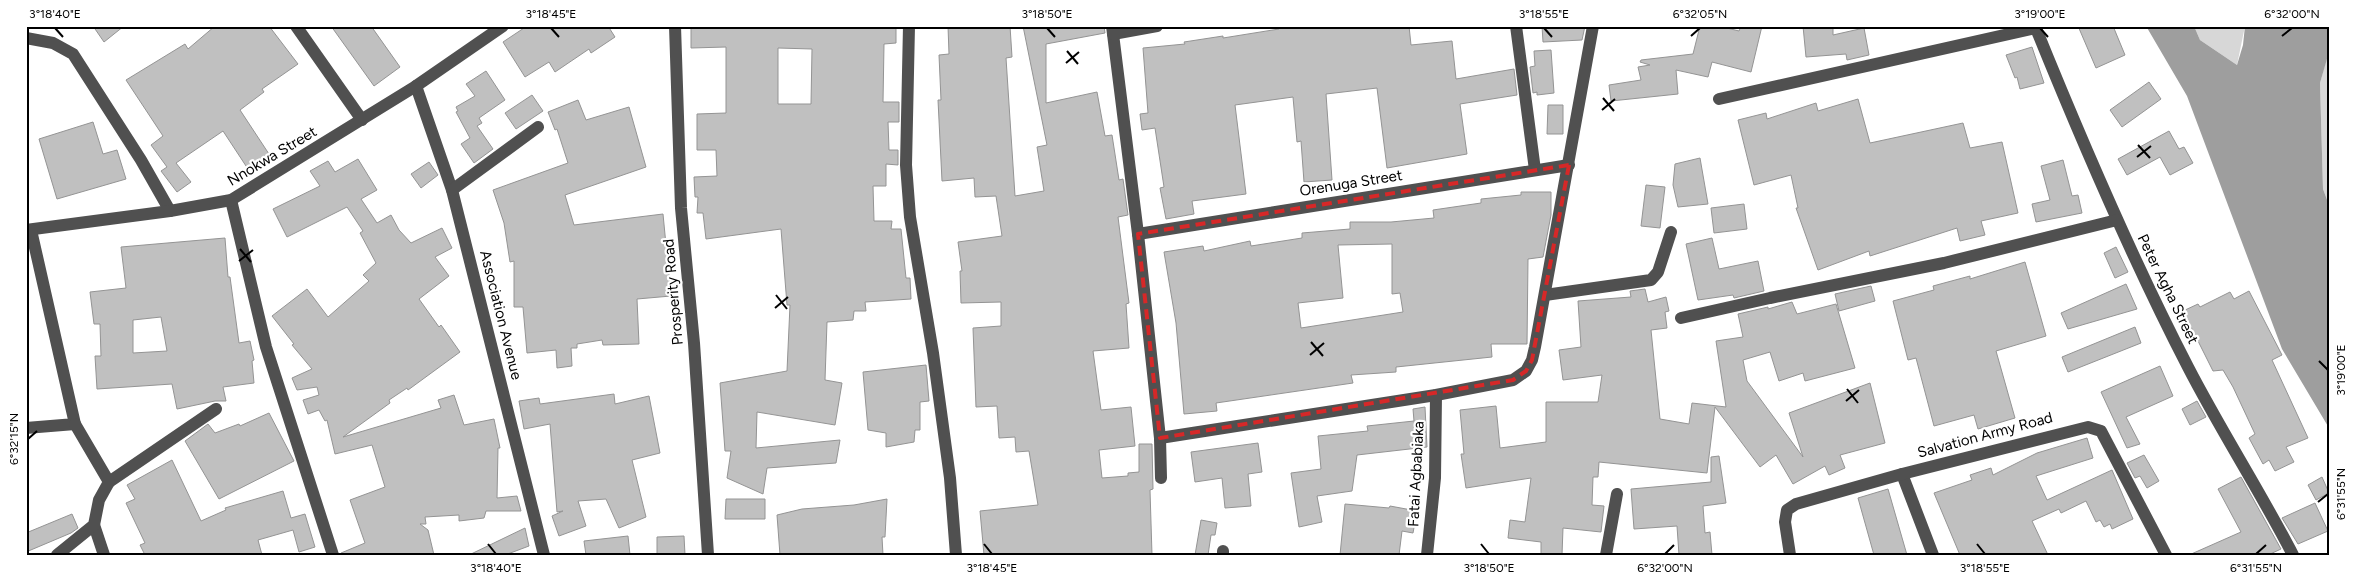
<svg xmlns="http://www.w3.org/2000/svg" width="2355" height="581" viewBox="0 0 2355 581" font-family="Figtree,sans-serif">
<rect width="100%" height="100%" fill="#fff"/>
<g fill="#d7d7d7">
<path d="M2194 26H2245L2237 65 2200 40Z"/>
<path d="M2329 50V205L2323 189 2320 83Z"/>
</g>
<path fill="#9e9e9e" d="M2146 26H2194L2200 40 2237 65 2243 45 2245 26H2329V52L2320 83 2323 189 2329 205V428L2282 349 2187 96Z"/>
<g fill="#c0c0c0" stroke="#949494" fill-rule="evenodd">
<path d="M93 26H124L104 42Z"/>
<path d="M215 26H269L298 64 262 89 264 92 240 110 269 154 248 169 223 131 176 163 191 182 177 192 161 171 167 167 151 145 163 136 126 80 185 44 188 49Z"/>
<path d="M331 26H371L400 67 374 86Z"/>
<path d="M527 26H608L615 37 591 53 589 49 555 72 549 62 525 77 503 42Z"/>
<path d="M691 26H896V43L884 44 883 102H899V122H888L889 150H898V165L886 164V186H873L874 221H892L891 229H901L906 278H910L911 299 865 302 866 311H854L853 320 827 322 825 380 842 383 835 425 757 412 756 448 840 440 836 463 767 468 763 494 727 478 731 451H725L720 383 787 371 790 305H787L781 229 706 239 703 213H697L698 197H695L694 177 717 176 716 150H697V114L726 113V47L691 48ZM778 48 812 49 811 104H778Z"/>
<path d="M948 26H1010L1012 57 1006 58 1015 196 1044 191 1037 147 1047 145 1023 26H1104L1105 33 1046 44V103L1097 92 1105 136 1112 135 1119 180 1123 179 1128 215 1118 217 1129 303 1126 304 1129 348 1093 351 1101 410 1131 407 1135 446 1099 450 1102 478 1128 476V473L1139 472V444H1152L1153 489 1150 490 1152 555H984L980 511 1038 505 1029 451 1016 452 1015 437 999 438 997 406 976 407 973 328 1001 326V302L961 303 960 271H962L958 242 1002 236 996 196 975 197 974 178 942 181 938 100H941L939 55 949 54Z"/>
<path d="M1279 26H1409L1411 45 1452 41 1456 79 1514 69 1517 95 1460 104 1467 154 1387 168 1377 88 1326 94 1332 180 1304 182 1301 141 1297 142 1293 97 1235 105 1246 194 1192 201 1194 214 1166 219 1160 188 1164 187 1155 128 1142 130 1140 114 1148 113 1143 48 1185 44 1184 42 1223 36V38L1279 29Z"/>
<path d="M1542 26H1585L1582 40 1543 42Z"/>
<path d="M1700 26H1719L1739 31 1741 26H1762L1751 72 1712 62 1708 77 1676 70 1678 94 1611 101 1609 85 1641 80 1638 67 1650 65 1640 62 1641 60 1693 54Z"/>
<path d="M1803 26H1833V35L1864 28 1869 55 1847 60 1846 54 1806 57Z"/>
<path d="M2078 26H2113L2125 55 2096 68Z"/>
<path d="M2032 47 2044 83 2020 89 2017 77 2015 78 2006 55Z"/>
<path d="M1551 50 1554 93 1537 95V92L1533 93 1530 67 1535 66 1534 51Z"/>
<path d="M486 71 505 100 479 118 482 123 477 126 493 149 474 163 461 144 470 138 456 112 458 111 456 107 475 96 466 84Z"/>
<path d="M2149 82 2161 99 2122 127 2110 110Z"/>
<path d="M532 95 543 111 516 129 505 113Z"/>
<path d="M1858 99 1870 143 1963 123 1970 148 2002 142 2018 213 1981 221 1985 235 1960 241 1957 228 1870 256 1869 251 1818 270 1796 208H1798L1791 175 1754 185 1738 120 1766 113 1767 119 1816 103 1818 111Z"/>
<path d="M578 100 586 120 629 107 646 167 565 195 574 225 663 214 671 296 637 299 639 344 603 345 602 340 577 344V348H571L572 366 557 368 556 350 527 353 523 307H514V261L510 262 504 223 493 190 568 163 557 129 555 130 548 112Z"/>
<path d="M1548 105H1563V134H1547Z"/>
<path d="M93 122 103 154 117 150 126 179 57 199 39 139Z"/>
<path d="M2169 131 2179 149 2184 147 2193 163 2170 175 2160 157 2127 175 2118 159Z"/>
<path d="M1700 158 1708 204 1678 207 1673 185 1675 164Z"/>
<path d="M358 159 377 190 361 199 377 223 391 215 399 230 411 243 442 228 452 248 435 257 449 276 419 299 439 327 441 325 460 352 408 390 407 388 389 400 390 403 343 437 441 408 438 400 454 395 464 425 494 419 500 448H498L497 498 517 496 521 511H486L484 518 459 521V515L425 517 426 524H420L428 530 434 555H341V553L365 543 350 500 385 487 372 445 335 454 327 420 325 421 319 410 308 414 303 400 319 395 317 387 297 390 292 378 312 369 292 345 294 344 272 316 307 289 328 317 369 281 363 275 376 263 360 233 363 231 347 207 287 237 273 209 320 186 310 171 328 161 335 172Z"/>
<path d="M2063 160 2072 196 2078 195 2082 213 2036 222 2032 204 2050 200 2041 166Z"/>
<path d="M429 162 438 175 421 188 411 174Z"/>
<path d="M1646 185 1665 187 1660 228 1641 226Z"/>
<path d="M1521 192H1551V215L1543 257 1528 259 1527 344H1491L1492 357 1396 367V372L1351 375 1353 383 1216 403 1217 411 1184 414 1176 323 1164 252 1203 246 1204 251 1250 241 1251 246 1302 238V233L1350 229V222H1391L1434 218 1433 210 1481 203V199L1521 195ZM1392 244V294L1400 293 1403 312 1301 328 1298 303 1343 298 1338 245Z"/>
<path d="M1744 204 1747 229 1714 233 1711 208Z"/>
<path d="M225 238 228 277H230L239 343 250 341 254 360 252 361 254 383 223 387 226 401H215L177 409 172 384 97 389 95 356H101L100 324H94L90 292 126 288 121 247ZM161 317 167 351 133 353V320Z"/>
<path d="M1712 238 1719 269 1758 261 1764 291 1734 298 1733 295 1698 300 1686 244Z"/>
<path d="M2116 247 2128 272 2115 278 2104 253Z"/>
<path d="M2025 262 2046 336 1996 351 2015 418 1978 429 1974 415 1934 426 1916 358 1908 360 1893 301 1934 290 1933 286 1970 276V279Z"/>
<path d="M2126 284 2137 309 2068 329 2061 313Z"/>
<path d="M1871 286 1875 301 1839 311 1835 294Z"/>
<path d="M1645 289 1648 302 1666 297 1669 311 1665 312 1667 328 1651 330 1660 419 1689 424 1692 403 1726 407 1716 341 1743 337 1738 314 1768 307V309L1792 302 1797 314 1836 304 1855 368 1805 381 1803 373 1779 381 1770 352 1743 360 1747 381 1803 457 1789 413 1870 383 1885 443 1840 455 1845 468 1829 475 1825 466 1793 484 1776 455 1760 467 1715 407 1707 473 1599 462 1598 477H1593L1592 505 1604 506 1601 532 1563 528 1562 555H1541V542L1508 538 1510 520 1525 522 1531 478 1466 488 1461 454H1464L1460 410 1496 406 1500 448 1546 442V402H1598L1602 375 1563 380 1559 350 1581 347 1578 301 1631 297 1630 291Z"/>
<path d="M2249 291 2282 355 2272 360 2308 438 2286 447 2294 462 2275 471 2269 460 2263 464 2249 438 2255 434 2233 387 2223 370 2213 371 2183 311 2198 304 2200 307 2230 292 2234 299Z"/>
<path d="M2135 327 2141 343 2068 372 2062 357Z"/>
<path d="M926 365 929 401 920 402V430H915L914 442 886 447V433L868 430 863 372Z"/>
<path d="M2160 366 2173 396 2126 417 2140 444 2127 448 2101 392Z"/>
<path d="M614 394 615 404 649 396 660 453 632 460 646 517 619 528 606 499 578 501 586 526 559 536 552 516 563 511 557 512 550 424 524 429 519 401 539 398 540 404Z"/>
<path d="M2197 401 2206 417 2190 425 2182 409Z"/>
<path d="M1425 407 1427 447 1357 455 1352 491 1317 496 1322 522 1299 527 1291 473 1321 469 1318 436 1368 431 1367 426 1414 421 1413 409Z"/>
<path d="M269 413 294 461 219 499 185 441 208 424 215 433 239 424 240 426Z"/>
<path d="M2087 438 2093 458 2036 476 2047 500 2112 470 2133 519 2112 529 2110 524 2104 527 2100 520 2096 522 2086 501 2061 513 2059 509 2032 521 2048 555H1960L1934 493 1972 480 1970 475 1991 468 1993 475 2037 453Z"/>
<path d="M1258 443 1262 472 1248 474 1251 506 1225 508 1222 478 1195 482 1191 452Z"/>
<path d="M2144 455 2159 481 2147 488 2140 476 2135 478 2127 463Z"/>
<path d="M1719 456 1726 503 1703 506 1705 533 1710 532 1712 555H1679L1677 526 1634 529 1631 489 1711 482V457Z"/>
<path d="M172 460 201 521 226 510 225 508 283 491 291 518 305 514 315 547 299 552 293 530 258 540 262 555H145L140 545 145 543 126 503 135 499 127 485Z"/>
<path d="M2241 477 2281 549 2268 555H2189L2241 532 2218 489Z"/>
<path d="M2322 477 2329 493 2316 500 2308 485Z"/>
<path d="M1888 489 1907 555H1874L1858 498Z"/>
<path d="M726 499H765V519H725Z"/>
<path d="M887 499 885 537H882L883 555H780L777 515 802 509 854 505Z"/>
<path d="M2315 503 2328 531 2298 544 2282 518Z"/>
<path d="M1345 504 1389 508 1390 506 1417 511 1413 533 1402 531 1399 555H1340Z"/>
<path d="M72 514 78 528 71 533 26 552V533Z"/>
<path d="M1201 520 1217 523 1215 535H1211L1208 555H1195Z"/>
<path d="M525 528 529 546 505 555H469Z"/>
<path d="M628 536 630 555H586L584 541Z"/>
<path d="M684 536 685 555H657V537Z"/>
</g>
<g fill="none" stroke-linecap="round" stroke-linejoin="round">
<g stroke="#505050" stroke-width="12">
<path d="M296 26 362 120"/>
<path d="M675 26 681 208 694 343 708 555"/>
<path d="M909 26 906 165 910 217 933 353 950 478 956 555"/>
<path d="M1112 26 1138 234 1160 438 1161 478"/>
<path d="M1516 26 1535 170"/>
<path d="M2035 26C2082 142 2131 257 2188 367 2221 431 2260 491 2293 555"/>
<path d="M1113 34 1157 26"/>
<path d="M26 38 53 43 73 54 141 160 170 211"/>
<path d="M416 86 452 190 544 555"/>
<path d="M1719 99 2036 28"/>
<path d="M452 190 538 127"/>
<path d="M231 200 266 347 333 555"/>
<path d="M26 230 170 211 231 200 416 86 503 26"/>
<path d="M1138 234 1569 165"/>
<path d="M1545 295 1651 280 1658 272 1671 232"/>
<path d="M1681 318 1770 298 1944 263 2117 220"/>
<path d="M26 428 75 424 31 230"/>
<path d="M1160 438 1436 395 1513 380 1526 371 1532 360 1535 347 1593 26"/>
<path d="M1902 474 1933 555"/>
<path d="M109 482 216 409"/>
<path d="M94 525 104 555"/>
<path d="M57 555 94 525 99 500 109 482 75 424"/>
<path d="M1223 555V551"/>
<path d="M1427 555 1435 478 1436 395"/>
<path d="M1606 555 1617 494"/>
<path d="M1790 555 1785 522 1787 510 1796 504 1902 474 2088 427 2101 431 2166 555"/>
</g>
</g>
<path fill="none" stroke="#d62828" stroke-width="4" stroke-dasharray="10 6" stroke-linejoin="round" d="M1569 165 1532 360 1526 371 1513 380 1160 438 1138 234Z"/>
<path fill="none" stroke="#000" stroke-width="2" d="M55 28 63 37M551 28 559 37M1047 28 1055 37M1544 28 1552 37M2040 28 2048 37M1691 36 1700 28M2282 36 2292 28M1067 51 1078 64M1066 63 1079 52M1603 98 1614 111M1602 110 1615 99M2138 145 2150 158M2137 157 2151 146M240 249 251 262M239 261 253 250M776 295 787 309M775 308 788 297M1311 342 1323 356M1310 355 1324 343M2319 361 2328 370M1847 389 1858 403M1846 401 1859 390M28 439 37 431M2318 502 2328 494M488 544 496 554M984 544 992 554M1481 544 1489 554M1977 544 1985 554M1665 554 1674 545M2256 554 2266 545"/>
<g text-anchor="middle" stroke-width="4.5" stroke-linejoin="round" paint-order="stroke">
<g font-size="15" fill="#000" stroke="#fff">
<text transform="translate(272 156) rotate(-31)" y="5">Nnokwa Street</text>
<text transform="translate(1351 183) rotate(-9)" y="5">Orenuga Street</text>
<text transform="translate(2168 289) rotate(64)" y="5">Peter Agha Street</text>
<text transform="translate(673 292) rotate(-95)" y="5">Prosperity Road</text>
<text transform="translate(501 315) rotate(76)" y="5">Association Avenue</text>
<text transform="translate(1985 435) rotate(-15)" y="5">Salvation Army Road</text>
<text transform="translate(1416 474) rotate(-87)" y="5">Fatai Agbabiaka</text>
</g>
</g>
<rect width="2355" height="581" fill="none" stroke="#ffffff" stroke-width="55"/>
<rect x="28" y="28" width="2300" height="526" fill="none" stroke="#000" stroke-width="2"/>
<g font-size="12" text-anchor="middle" fill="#000">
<text x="55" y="18">3°18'40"E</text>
<text x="551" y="18">3°18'45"E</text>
<text x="1047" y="18">3°18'50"E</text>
<text x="1544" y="18">3°18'55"E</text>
<text x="1700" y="18">6°32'05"N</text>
<text x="2040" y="18">3°19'00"E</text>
<text x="2292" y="18">6°32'00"N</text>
<text transform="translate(2341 370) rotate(-90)" y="4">3°19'00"E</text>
<text transform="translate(14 439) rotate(-90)" y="4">6°32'15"N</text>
<text transform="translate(2341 494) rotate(-90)" y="4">6°31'55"N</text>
<text x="496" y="572">3°18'40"E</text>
<text x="992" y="572">3°18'45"E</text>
<text x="1489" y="572">3°18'50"E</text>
<text x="1665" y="572">6°32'00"N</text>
<text x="1985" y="572">3°18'55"E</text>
<text x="2256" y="572">6°31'55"N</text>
</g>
</svg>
